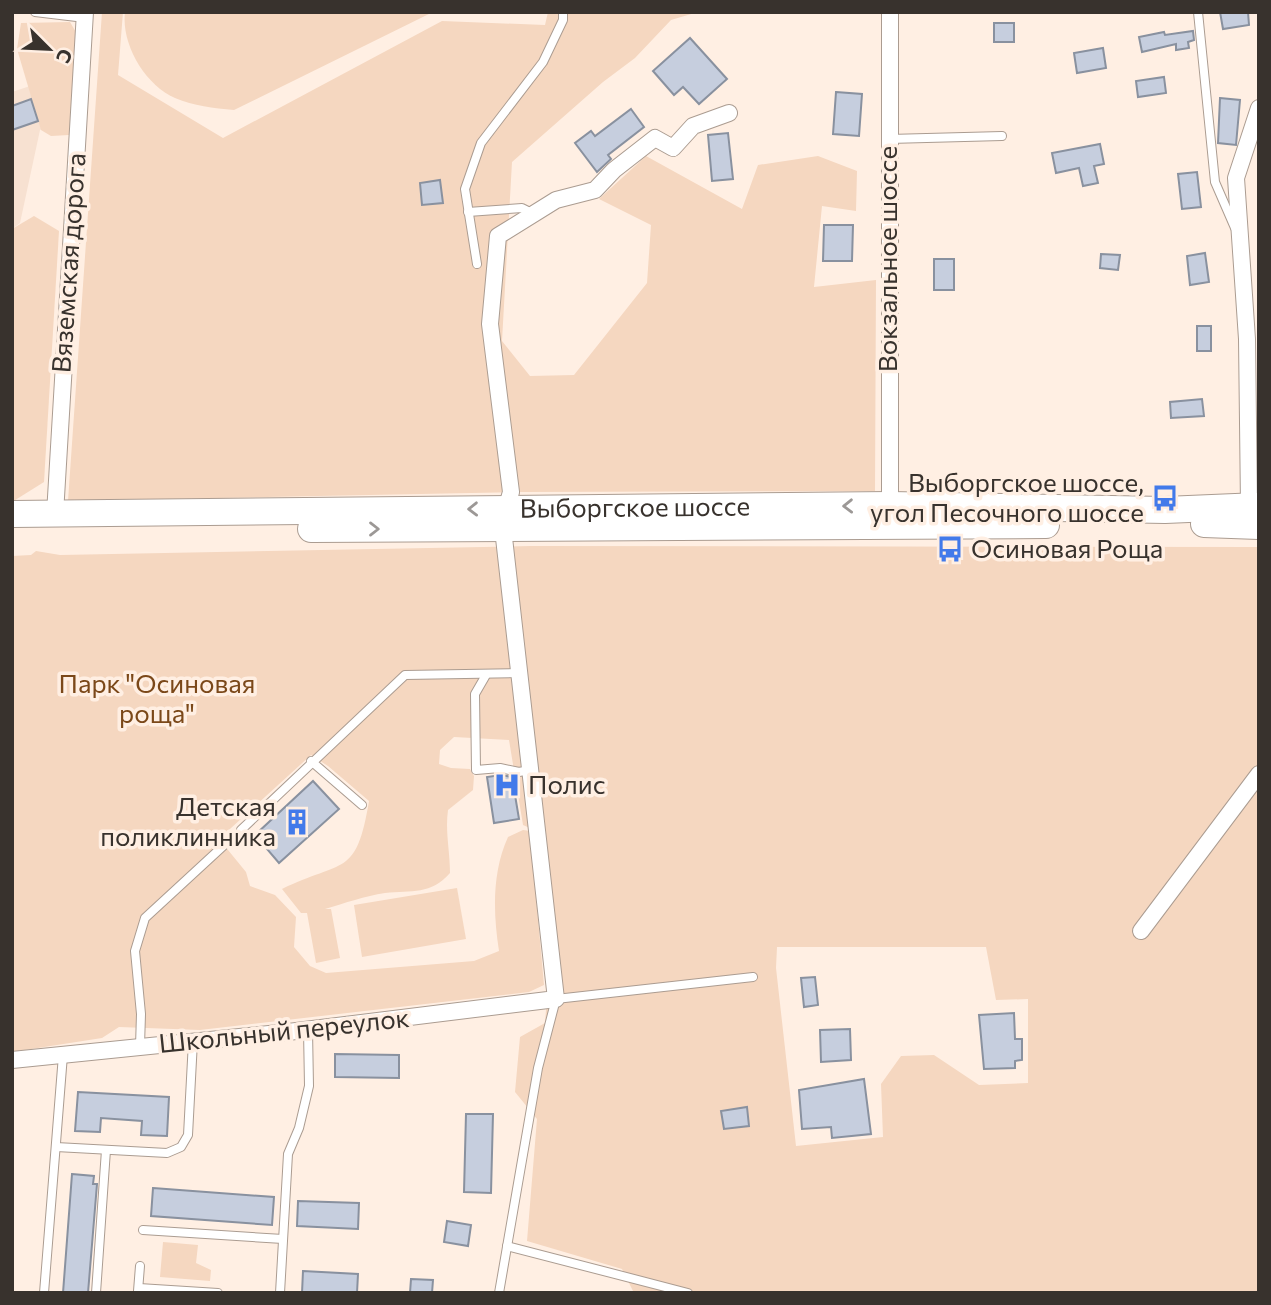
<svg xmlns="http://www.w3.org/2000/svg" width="1271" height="1305" viewBox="0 0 1271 1305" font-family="Commissioner,sans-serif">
<rect width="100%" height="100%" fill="#ffefe3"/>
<path fill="#f7e1d1" d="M30 86 44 128 40 130 20 223 12 229V92Z"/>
<g fill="#f5d7c0" fill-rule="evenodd">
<path d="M102 12H123L118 75 223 138 442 21 545 25 548 12H698L671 20 635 58 603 82 512 162 502 341 530 376 574 375 647 283 651 225 599 199 646 156 742 209 758 165 818 156 857 171 856 211 822 206 814 287 876 280 875 491 521 492 68 501Z"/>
<path d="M125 12H433L234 110C213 108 194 106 175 98 145 85 121 44 125 12Z"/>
<path d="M70 22 77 34 69 135 51 136 41 130 17 49 21 23Z"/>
<path d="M34 216 59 231 44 482 12 502V229Z"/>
<path d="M531 546 1259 547V1293H634L622 1269 527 1241 537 1119 515 1092 520 1037 545 1023 547 997 557 973 532 829 523 825 509 740 454 737 440 750 439 764 451 768 470 769 474 776 473 790 448 810C445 832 450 851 450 873 431 895 412 890 385 893 365 896 345 903 325 909H331L340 958 316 963 307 913H301L282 889C344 859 356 878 369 801L328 766 311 755 219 839 246 872 250 886 275 895 296 917 294 947 310 966 326 973 474 961 499 951C493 913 492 872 508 837L523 830 530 831 544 985 529 992 200 1030 119 1027 102 1038 12 1052V556L31 555 36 551 60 555ZM777 947H986L996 1000 1028 999V1083L979 1085 934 1055 901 1056 881 1084 883 1137 796 1146 776 968Z"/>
<path d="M457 888 466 939 362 957 354 905Z"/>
<path d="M163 1242 198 1245 196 1263 211 1270 210 1281 160 1277Z"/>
</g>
<g fill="#c6cede" stroke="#89919f" stroke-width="2">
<path d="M1220 12H1248L1249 25 1223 29Z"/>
<rect x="994" y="23" width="20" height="19"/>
<path d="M1193 31 1194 40 1188 42 1189 48 1176 50V44L1142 52 1139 37 1164 32 1165 35Z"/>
<path d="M690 38 727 79 699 104 683 87 674 95 653 71Z"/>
<path d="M1103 48 1106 68 1077 73 1074 53Z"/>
<path d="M1164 77 1166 93 1138 97 1136 81Z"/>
<path d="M836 92 862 94 859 136 833 134Z"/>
<path d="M1220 98 1240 100 1236 145 1218 143Z"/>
<path d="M31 99 38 121 12 130V106Z"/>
<path d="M631 109 644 127 608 155 611 159 597 172 575 143 591 131 595 136Z"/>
<path d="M728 133 733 179 712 181 708 135Z"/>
<path d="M1100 144 1104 164 1094 166 1098 183 1083 186 1079 168 1056 173 1052 153Z"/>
<path d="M1197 172 1201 207 1182 209 1178 174Z"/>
<path d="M440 180 443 203 422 205 420 183Z"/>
<path d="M824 225H853L852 261H823Z"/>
<path d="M1205 253 1209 282 1190 285 1187 256Z"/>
<path d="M1101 254 1120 255 1118 270 1100 268Z"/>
<rect x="934" y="259" width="20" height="31"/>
<rect x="1197" y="326" width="14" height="25"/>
<path d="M1202 399 1204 416 1171 418 1170 402Z"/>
<path d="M501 775 512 777 519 819 494 823 487 777Z"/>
<path d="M313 781 339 809 279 863 255 835Z"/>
<path d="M815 977 818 1005 804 1007 801 978Z"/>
<path d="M1014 1013 1015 1039H1022V1060L1015 1061V1068L984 1069 979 1015Z"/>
<path d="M850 1029 851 1060 821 1062 820 1030Z"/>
<path d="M335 1054 399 1055V1078L335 1077Z"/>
<path d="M864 1079 871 1134 832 1138 831 1127 802 1129 799 1090Z"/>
<path d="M78 1092 169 1097 167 1136 141 1135 142 1121 101 1118 100 1132 75 1131Z"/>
<path d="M747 1107 749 1126 724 1129 721 1111Z"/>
<path d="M466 1114H493L491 1193 464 1192Z"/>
<path d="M72 1174 94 1176 93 1184H97L88 1293H63Z"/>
<path d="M153 1188 274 1197 272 1225 151 1216Z"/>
<path d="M298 1201 359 1203 358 1229 297 1226Z"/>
<path d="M447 1221 471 1225 468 1246 444 1242Z"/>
<path d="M303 1271 358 1274 357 1293H302Z"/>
<path d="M411 1279 433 1280 432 1293H410Z"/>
</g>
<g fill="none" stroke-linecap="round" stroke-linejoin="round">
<g stroke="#ab9c91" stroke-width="10">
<g id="lane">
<path d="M35 12 85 18"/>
<path d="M1198 12 1215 182 1235 228"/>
<path d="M889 139 1002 136"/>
<path d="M468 212 522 208 534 214"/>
<path d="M477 264 465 189 481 143 543 62 563 20V12"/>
<path d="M486 675 475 694 476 770 500 768 519 772 530 770"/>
<path d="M311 761 362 805"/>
<path d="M241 830 405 675 519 673"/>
<path d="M140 1046 141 1014 135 951 145 918 234 836"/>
<path d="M56 1147 167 1153 181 1147 188 1135 193 1041"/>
<path d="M143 1230 283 1239"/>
<path d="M507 1246 688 1293"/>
<path d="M139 1288 218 1293"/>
<path d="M138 1291 140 1266"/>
<path d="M44 1293 63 1055"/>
<path d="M96 1293 106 1150"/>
<path d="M280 1293 288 1154 299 1128 309 1086 308 1030"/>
<path d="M499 1293 538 1068 556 999 753 977"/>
</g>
</g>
<g stroke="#ab9c91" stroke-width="18">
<g id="street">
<path d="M890 12V505"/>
<path d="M1249 506 1247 339 1236 178 1259 108"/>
<path d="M506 509 511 492 490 324 498 236 556 200 595 190 614 170 655 138 673 148 693 126 729 113"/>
<path d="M55 514 85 12"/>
<path d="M1141 931 1259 774"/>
<path d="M12 1060 288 1032 556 999 503 529"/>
</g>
</g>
<g stroke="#ab9c91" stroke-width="28">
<g id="primary">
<path id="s1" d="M12 514 890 505 1165 510 1259 506"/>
<path d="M1204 524 1259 526"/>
<path d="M311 529 1046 525"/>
</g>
</g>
<use href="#lane" stroke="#fff" stroke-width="8"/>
<use href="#street" stroke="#fff" stroke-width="16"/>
<use href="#primary" stroke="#fff" stroke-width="26"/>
</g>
<defs><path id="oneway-chevron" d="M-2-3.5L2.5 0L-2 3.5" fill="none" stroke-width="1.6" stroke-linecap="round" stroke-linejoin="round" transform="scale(1.75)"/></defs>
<g stroke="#9c9896">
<use href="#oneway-chevron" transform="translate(848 506) rotate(179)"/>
<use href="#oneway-chevron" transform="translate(473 509) rotate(179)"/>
<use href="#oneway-chevron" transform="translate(374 529)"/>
</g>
<defs>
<g id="bus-bare" transform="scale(2.1)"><path d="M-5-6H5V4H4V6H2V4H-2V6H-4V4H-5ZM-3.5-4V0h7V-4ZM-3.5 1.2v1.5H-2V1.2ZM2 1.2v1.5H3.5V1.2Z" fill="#427aea" stroke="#ffefe3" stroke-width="2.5" paint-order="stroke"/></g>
<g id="hospital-bare" transform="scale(2.1)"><path d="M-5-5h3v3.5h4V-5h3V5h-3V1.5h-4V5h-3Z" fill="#427aea" stroke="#ffefe3" stroke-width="2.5" paint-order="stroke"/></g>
<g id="building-bare" transform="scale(2.1)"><path d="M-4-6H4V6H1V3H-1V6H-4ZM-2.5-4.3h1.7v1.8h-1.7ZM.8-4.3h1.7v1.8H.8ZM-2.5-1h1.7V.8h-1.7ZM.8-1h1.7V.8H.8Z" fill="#427aea" stroke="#ffefe3" stroke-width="2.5" paint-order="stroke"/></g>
</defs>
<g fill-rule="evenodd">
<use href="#bus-bare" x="1165" y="498"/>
<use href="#bus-bare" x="950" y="549"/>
<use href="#hospital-bare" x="507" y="785"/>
<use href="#building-bare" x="297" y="822"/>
</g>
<g text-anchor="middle" stroke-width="7" stroke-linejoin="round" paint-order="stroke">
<g font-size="26" fill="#38322d" stroke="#ffefe3">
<text transform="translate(888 259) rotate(-90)" y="9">Вокзальное шоссе</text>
<text transform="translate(69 263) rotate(-86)" y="9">Вяземская дорога</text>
<text dy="9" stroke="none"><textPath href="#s1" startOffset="623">Выборгское шоссе</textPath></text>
<text transform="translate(284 1031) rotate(-6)" y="9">Школьный переулок</text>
</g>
<g font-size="26" fill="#38322d" stroke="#ffefe3" text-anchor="end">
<text x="1144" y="492">Выборгское шоссе,<tspan x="1144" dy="30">угол Песочного шоссе</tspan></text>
<text x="971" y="558" text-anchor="start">Осиновая Роща</text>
<text x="528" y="794" text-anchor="start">Полис</text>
<text x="276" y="816">Детская<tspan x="276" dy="30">поликлинника</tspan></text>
</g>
<g font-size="26" fill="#7b4819" stroke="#ffefe3">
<text x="157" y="693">Парк "Осиновая<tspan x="157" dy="30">роща"</tspan></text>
</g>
</g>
<rect width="1271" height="1305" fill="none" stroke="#38322d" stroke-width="28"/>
<g transform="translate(49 49) rotate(114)" stroke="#ffefe3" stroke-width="5" paint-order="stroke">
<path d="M0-5L12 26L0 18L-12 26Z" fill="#38322d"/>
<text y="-10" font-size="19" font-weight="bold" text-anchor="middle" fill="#38322d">С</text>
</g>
</svg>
